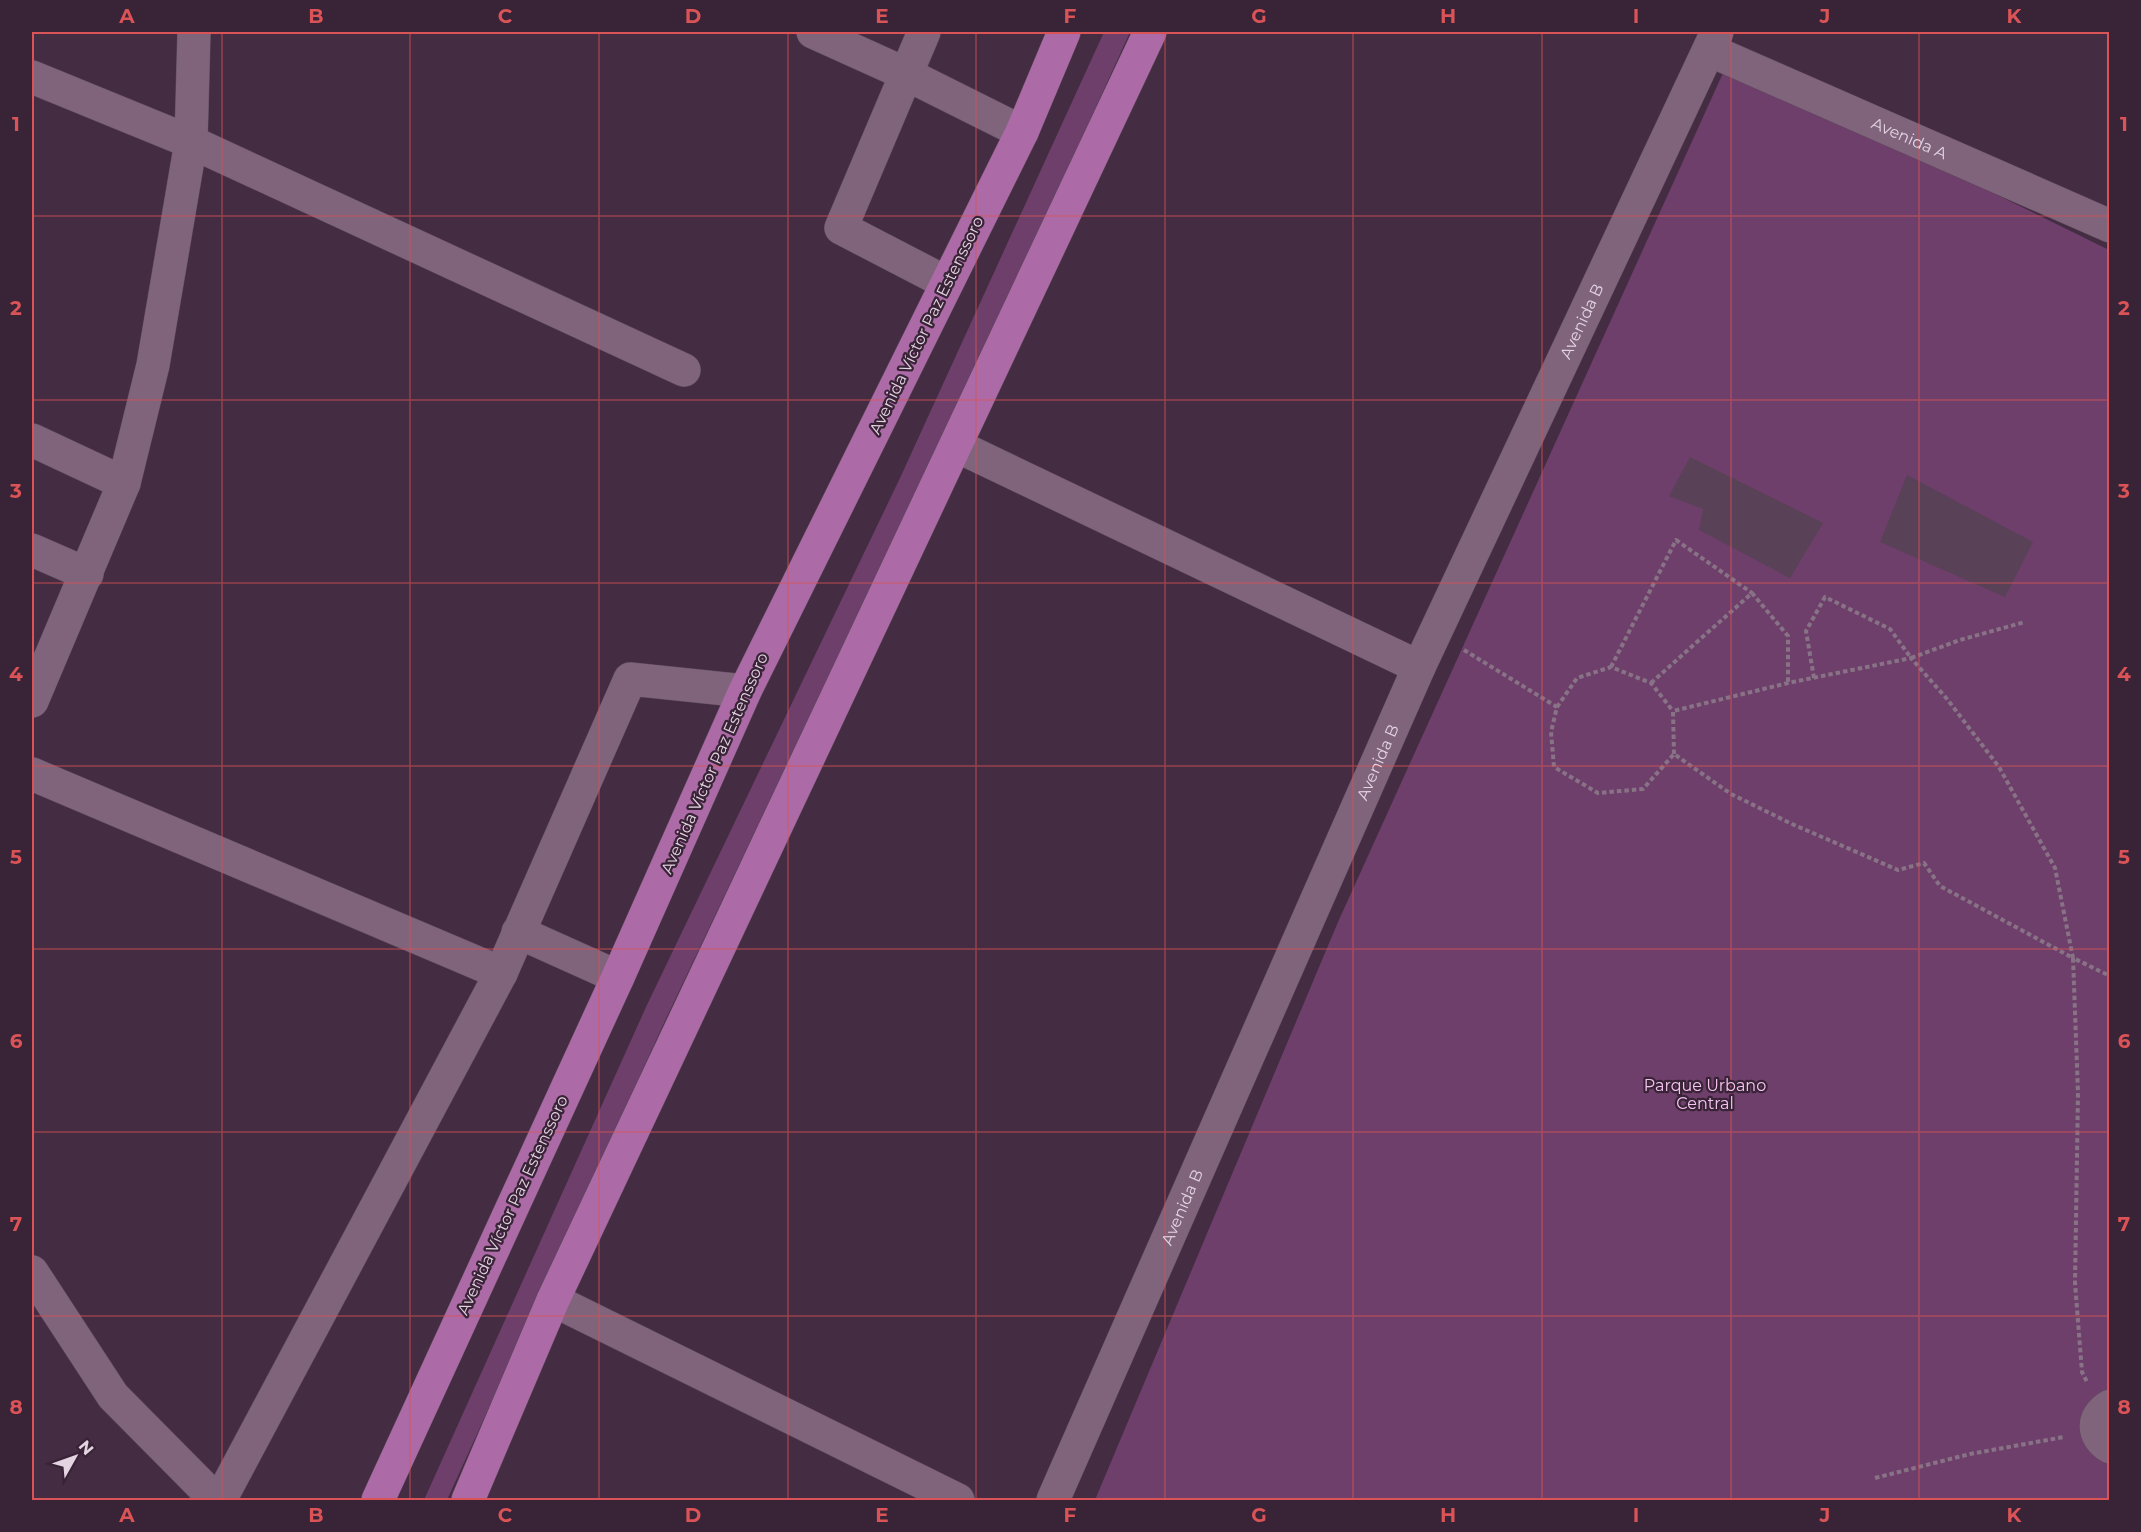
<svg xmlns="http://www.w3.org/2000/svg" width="2141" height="1532" viewBox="0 0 2141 1532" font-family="Montserrat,sans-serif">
<rect width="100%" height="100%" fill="#442c42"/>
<g fill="#6e3f6b">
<path d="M1104 32H1130L966 394 919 486 664 1023 447 1500H424L646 1007 900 478Z"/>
<path d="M1728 62 2109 250V1500H1095L1338 922Z"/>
</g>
<g fill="#594157">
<path d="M1690 457 1823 523 1790 578 1699 530 1703 509 1669 496Z"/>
<path d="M1907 475 2033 542 2005 597 1880 542Z"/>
</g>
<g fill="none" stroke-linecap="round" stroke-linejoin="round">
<g stroke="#5e4a5c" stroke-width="34">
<g id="street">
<path d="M813 32 906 74 1022 132"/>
<path d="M924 32 841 228 947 283"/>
<path id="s1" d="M1709 50 2110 226"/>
<path d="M32 77 191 142 684 370"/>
<path d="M32 440 124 483"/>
<path d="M957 446 1419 667"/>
<path d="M32 550 87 574"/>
<path d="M32 774 501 973"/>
<path d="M518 932 618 977"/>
<path d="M32 1272 113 1396 216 1500"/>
<path d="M553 1300 958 1500"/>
<path d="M2110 1406C2091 1417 2092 1436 2110 1447"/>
<path d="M220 1500 501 973 630 679 745 691"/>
<path id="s2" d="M1053 1500 1419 667 1717 32"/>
</g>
</g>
<g stroke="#5e4a5c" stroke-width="34">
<path id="secondary" d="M32 701 124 483 153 365 191 142 194 32"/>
</g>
<g stroke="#5e4a5c" stroke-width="34">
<g id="highway">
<path d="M378 1500 618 977 745 691 1022 132 1064 32"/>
<path d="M468 1500 553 1300 1150 32"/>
</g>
</g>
<g stroke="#887386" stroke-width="4" stroke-dasharray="4.5 3" stroke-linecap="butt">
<path d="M1464 650 1557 707 1551 732 1554 767 1598 793 1643 789 1674 754 1731 794 1792 824 1898 870 1924 863 1940 886 2073 958 2078 1093 2075 1283 2082 1372 2087 1382"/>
<path d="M1611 667 1676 540 1752 593"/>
<path d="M1814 678 1806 631 1825 597 1890 629 1911 658 1960 640 2025 622"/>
<path d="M1651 683 1752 593 1788 636V683"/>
<path d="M1557 707 1577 678 1611 667 1651 683 1673 711"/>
<path d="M1674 754 1673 711 1788 683 1911 658 1947 699 1999 767 2055 868 2073 958 2110 976"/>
<path d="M1875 1478 1970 1454 2064 1437"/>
</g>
<use href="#street" stroke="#7f647c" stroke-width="33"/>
<use href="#secondary" stroke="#7f647c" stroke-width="33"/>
<use href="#highway" stroke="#ac6ba7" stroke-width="33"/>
</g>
<path fill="none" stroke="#da5356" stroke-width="1.5" stroke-opacity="0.55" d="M222 32V1500M410 32V1500M599 32V1500M788 32V1500M976 32V1500M1165 32V1500M1353 32V1500M1542 32V1500M1731 32V1500M1919 32V1500M32 216H2110M32 400H2110M32 583H2110M32 766H2110M32 949H2110M32 1132H2110M32 1316H2110"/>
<g text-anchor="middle" stroke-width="4.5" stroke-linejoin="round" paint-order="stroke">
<g font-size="16" fill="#e4d4e2" stroke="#392337">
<text dy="6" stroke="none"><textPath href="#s1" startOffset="219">Avenida A</textPath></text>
<text dy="6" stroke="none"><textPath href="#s2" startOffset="1292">Avenida B</textPath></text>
<text transform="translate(926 325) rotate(-64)" y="6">Avenida Víctor Paz Estenssoro</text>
<text transform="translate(714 763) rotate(-66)" y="6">Avenida Víctor Paz Estenssoro</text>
<text dy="6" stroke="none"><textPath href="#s2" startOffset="806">Avenida B</textPath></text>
<text transform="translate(512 1205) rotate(-65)" y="6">Avenida Víctor Paz Estenssoro</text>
<text dy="6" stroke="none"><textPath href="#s2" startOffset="320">Avenida B</textPath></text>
</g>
<g font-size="16" fill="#f7c4f2" stroke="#392337">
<text x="1705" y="1091">Parque Urbano<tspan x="1705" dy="18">Central</tspan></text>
</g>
</g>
<rect width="2141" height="1532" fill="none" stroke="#392337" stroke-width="66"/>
<g transform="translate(75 1457) rotate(50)" stroke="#392337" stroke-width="4.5" paint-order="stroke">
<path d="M0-4.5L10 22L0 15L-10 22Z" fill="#e4d4e2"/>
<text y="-9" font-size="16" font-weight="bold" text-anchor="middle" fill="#e4d4e2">N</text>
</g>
<rect x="33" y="33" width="2075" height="1466" fill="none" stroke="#da5356" stroke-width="2"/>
<g font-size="20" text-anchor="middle" font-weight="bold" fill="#da5356">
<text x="127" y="23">A</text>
<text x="316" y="23">B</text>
<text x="505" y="23">C</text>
<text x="693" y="23">D</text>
<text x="882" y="23">E</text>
<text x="1070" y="23">F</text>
<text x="1259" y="23">G</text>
<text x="1448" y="23">H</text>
<text x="1636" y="23">I</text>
<text x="1825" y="23">J</text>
<text x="2014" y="23">K</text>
<text x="16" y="131">1</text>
<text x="2124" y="131">1</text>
<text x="16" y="315">2</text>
<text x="2124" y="315">2</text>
<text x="16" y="498">3</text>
<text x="2124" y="498">3</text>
<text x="16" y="681">4</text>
<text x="2124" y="681">4</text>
<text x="16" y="864">5</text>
<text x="2124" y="864">5</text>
<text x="16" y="1048">6</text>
<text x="2124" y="1048">6</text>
<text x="16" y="1231">7</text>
<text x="2124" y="1231">7</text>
<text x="16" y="1414">8</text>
<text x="2124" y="1414">8</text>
<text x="127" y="1522">A</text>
<text x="316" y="1522">B</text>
<text x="505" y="1522">C</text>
<text x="693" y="1522">D</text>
<text x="882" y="1522">E</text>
<text x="1070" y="1522">F</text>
<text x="1259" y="1522">G</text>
<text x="1448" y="1522">H</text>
<text x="1636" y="1522">I</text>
<text x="1825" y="1522">J</text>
<text x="2014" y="1522">K</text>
</g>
</svg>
